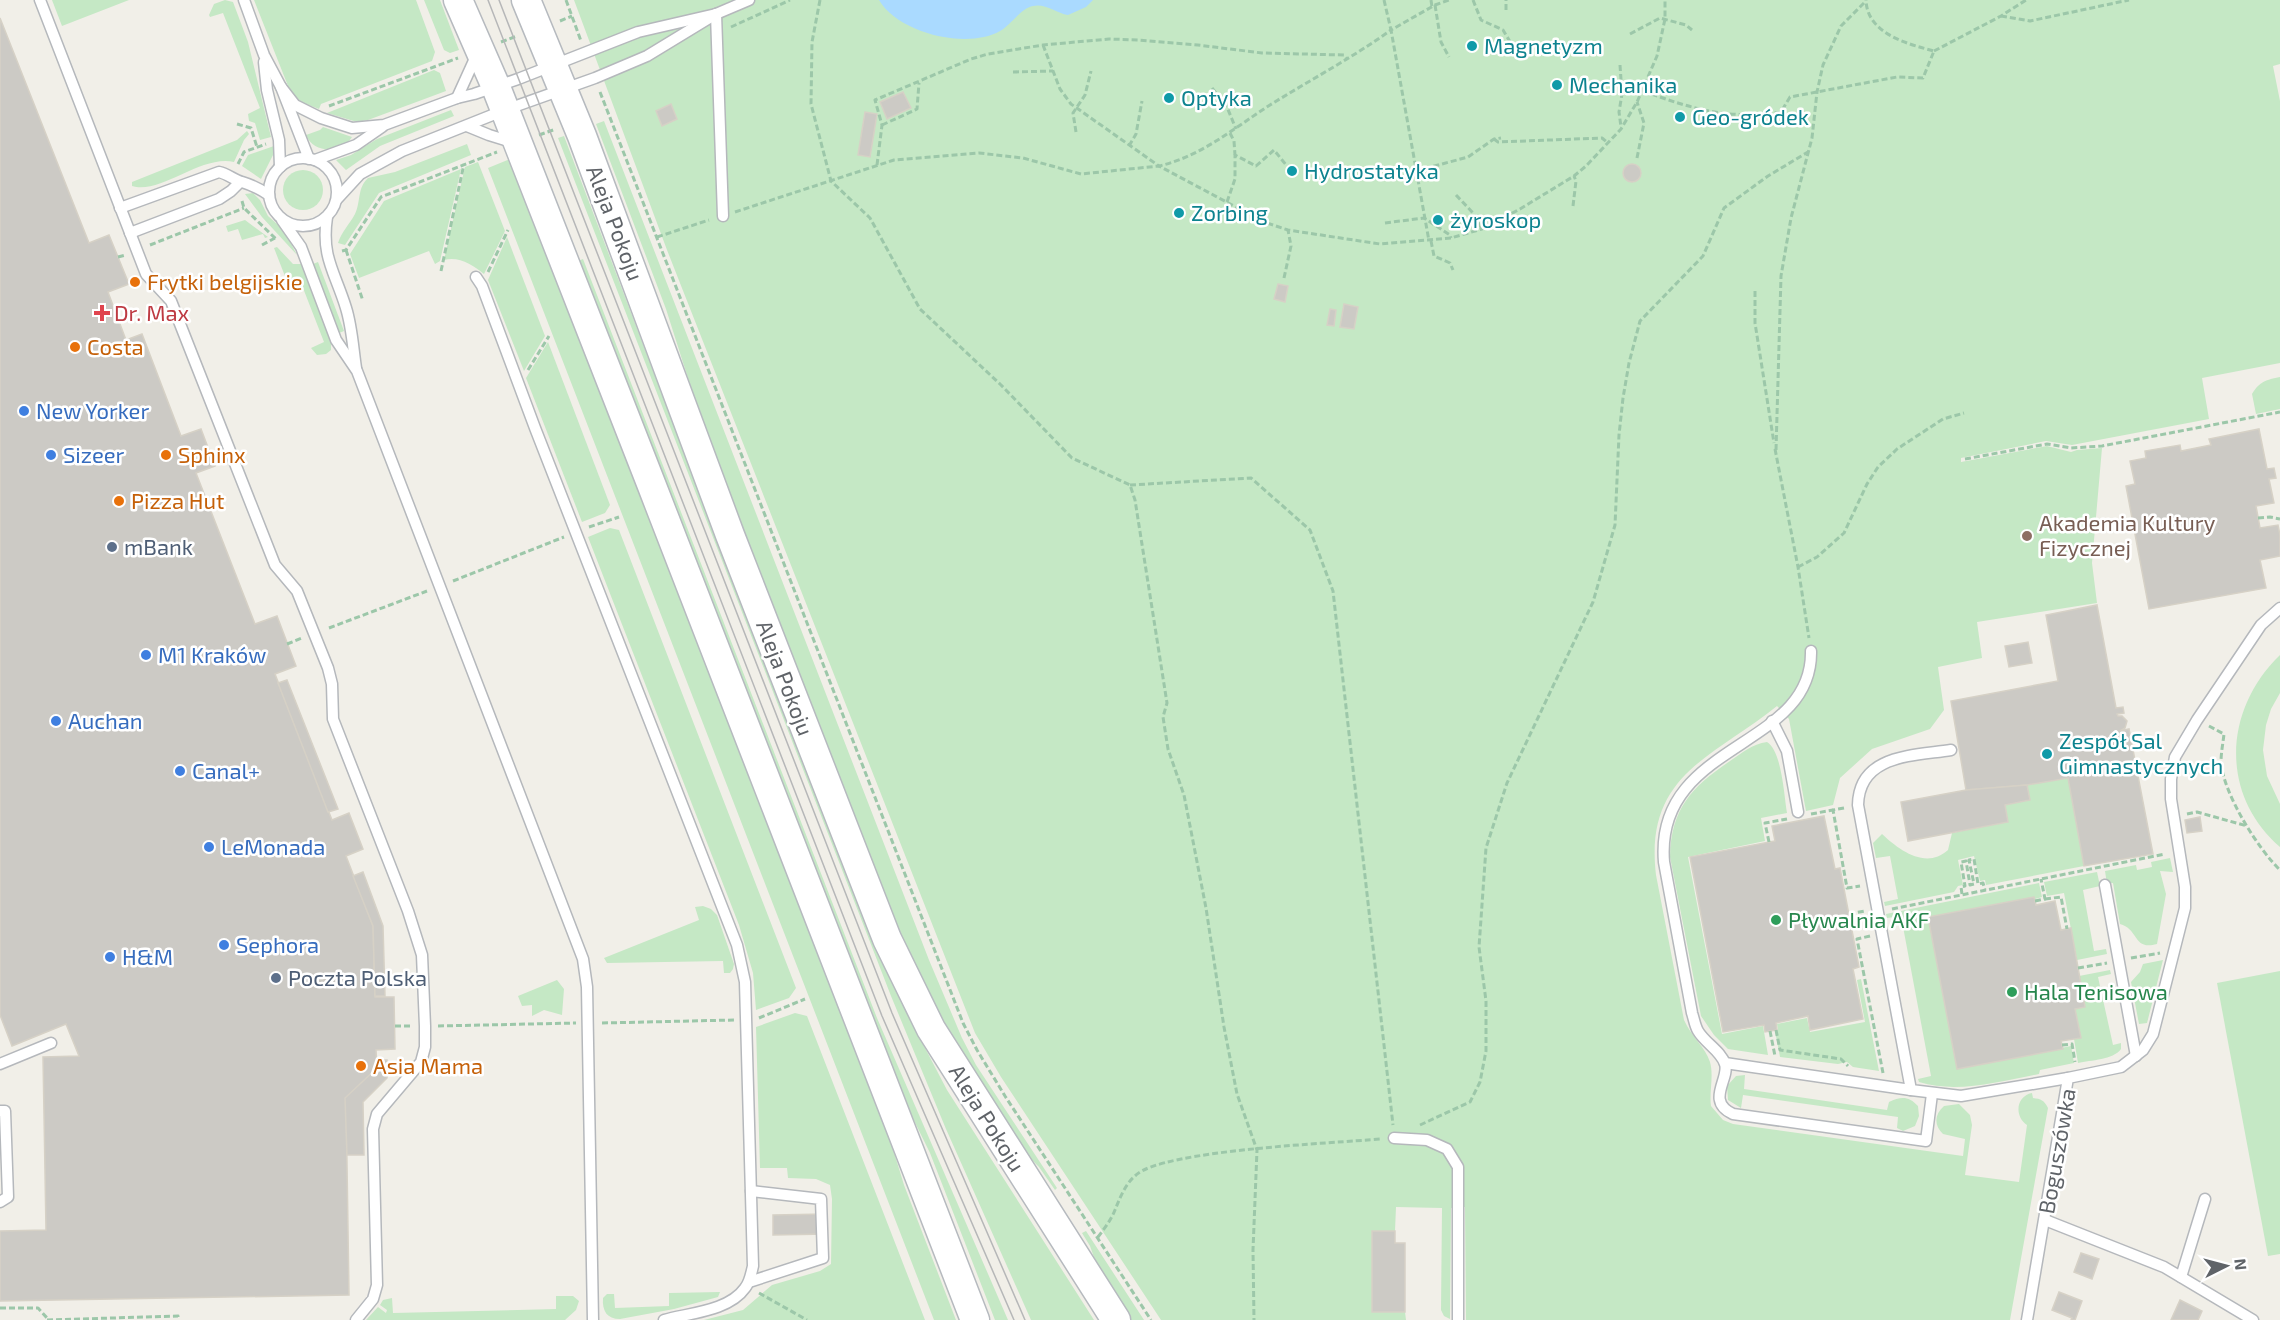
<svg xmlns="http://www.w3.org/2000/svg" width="2280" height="1320" viewBox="0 0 2280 1320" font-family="'Exo 2',sans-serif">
<rect width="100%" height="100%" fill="#f1efe8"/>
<g fill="#c5e8c5">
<path d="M52 0H129L62 26Z"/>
<path d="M225 0 233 2 248 42 271 137 260 140 255 123 249 121 248 114 260 108 223 13 210 17 209 15 214 4Z"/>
<path d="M254 0H416L435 52 432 61 321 104 319 109 301 102 290 91Z"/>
<path d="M424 0H440L459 50 450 53 444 50Z"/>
<path d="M574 0H2280V64L2273 66 2280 101V363L2202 378 2209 419 2072 445 2046 441 1961 458V462L2047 446 2071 452 2077 450 2102 448 2092 563 2097 603 1977 622 1982 658 1938 667 1944 710 1930 729 1872 749 1840 778 1833 805 1806 811 1789 719 1777 706C1713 758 1644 774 1656 875L1684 1020C1691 1036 1705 1047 1710 1062 1714 1076 1709 1092 1711 1106L1723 1120 1733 1124 1963 1156 1965 1139 1943 1134C1934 1125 1934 1115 1944 1106L1959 1104 1970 1115 1972 1125 1965 1175 2019 1182 2027 1125C2014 1116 2016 1096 2032 1093L2033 1098C2041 1099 2044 1100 2048 1108L2010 1320H1466L1465 1207 1451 1208 1450 1319 1444 1316 1441 1310 1442 1208 1396 1207 1395 1231H1372V1312H1405L1406 1320H1161L1001 1077 975 1033 667 250Z"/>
<path d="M434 70 440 73 446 91 368 120 357 122 327 113Z"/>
<path d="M451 110 454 116 380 146 346 170 336 160 351 155 377 139Z"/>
<path d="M604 121 929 960 962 1038 976 1065 1057 1188 1055 1190 1039 1167 1023 1151 914 975 812 720 693 394 666 309 596 124Z"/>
<path d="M323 127 352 137C341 154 314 154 306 135L320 130Z"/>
<path d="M247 131 249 134 244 140 234 162C202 154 160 195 132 186V182L237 140Z"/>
<path d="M564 136 685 455 726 552 913 1025 947 1090 1094 1320H1031L946 1129 891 996 558 138Z"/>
<path d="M467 144 471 155 379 193 345 245 338 243C342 231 349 225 355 214 361 202 357 188 368 178L395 172Z"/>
<path d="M274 146 273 155 261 179 242 166 248 155Z"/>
<path d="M510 159 882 1113 904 1185 956 1320H934L488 168Z"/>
<path d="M478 162 505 231 484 274C473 265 459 256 444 260L465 167Z"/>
<path d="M461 169 440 261 435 264 429 251 359 278 350 254 384 201Z"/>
<circle cx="303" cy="190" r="20"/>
<path d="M253 193 260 200 268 216 284 230 297 255 262 217 245 194Z"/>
<path d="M245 220 268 237 265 238 263 234 242 240 238 229 228 232 226 226Z"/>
<path d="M507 237 545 336 524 371 488 280Z"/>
<path d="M277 247 293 264H301L331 342V350L326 354 317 355 311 348 324 342 303 288 290 289 274 248Z"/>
<path d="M583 259 877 1018 1008 1320H995L930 1153 893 1078 575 262Z"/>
<path d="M318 262 344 331 339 333 313 264Z"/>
<path d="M548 342 610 505 605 513 582 522 526 378Z"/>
<path d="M2280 377V409L2256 414 2252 394C2260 381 2266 380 2280 377Z"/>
<path d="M610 528 619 530 796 988 789 998 756 1010 753 973 739 925 588 537Z"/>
<path d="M2280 655V693L2271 709 2266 725 2263 750 2267 776 2280 804V847C2219 794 2224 709 2280 655Z"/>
<path d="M1767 742C1782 751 1784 796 1787 813L1761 818 1765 841 1688 857 1722 1034 1763 1026 1768 1055 1728 1049 1714 1035 1701 1016 1670 857C1671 808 1692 787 1730 761 1742 753 1752 744 1767 742Z"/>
<path d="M2068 778 2084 866 1986 885 1985 880 1980 881 1974 856 1958 860 1963 885 1958 886 1954 892 1885 906 1884 902 1898 899 1890 856 1876 858 1873 843 1882 834C1899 850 1926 870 1948 850L1952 833 2008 822 2005 805 2030 800 2027 785Z"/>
<path d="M2170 858 2173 872 2160 871 2166 894 2157 944C2133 951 2139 929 2120 924L2113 883 2107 884 2105 871 2136 865 2137 870 2152 867 2151 862Z"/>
<path d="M2097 872 2100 886 2083 890 2094 951 2106 949 2107 954 2077 960 2064 893 2047 896 2044 882Z"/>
<path d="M2039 883 2042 897 2035 899 2034 897 1928 917 1957 1069 2071 1046 2074 1063 2040 1070 2039 1074C2000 1081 1958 1094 1919 1082L1918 1079 1931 1076 1901 916 1887 918 1886 914Z"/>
<path d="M703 906 711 909 717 915 734 964 733 969 730 973H724L723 961 607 963 604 958 699 920 695 907Z"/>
<path d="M2163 960 2147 1023 2139 1024 2131 982 2140 972 2143 964Z"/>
<path d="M2110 970 2111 974 2098 977 2113 1045 2121 1043V1049C2113 1060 2091 1060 2078 1063L2074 1039 2081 1037 2075 1009 2085 1007 2079 976Z"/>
<path d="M2280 971V1254L2268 1256 2217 983Z"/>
<path d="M1861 979 1879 1071 1853 1067 1847 1062 1838 1064 1780 1057 1775 1031 1778 1030 1777 1024 1807 1018 1810 1032 1865 1022 1857 980Z"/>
<path d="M557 980 564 989 562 1015 544 1010 532 1016V1005L522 1006 518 996Z"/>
<path d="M795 1013 807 1016 925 1320H704L743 1310 772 1285 820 1271 831 1264 832 1199 830 1185 816 1179 788 1178 787 1168H760L756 1027Z"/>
<path d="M1745 1075 1744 1089 1887 1110 1889 1102C1901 1096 1909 1096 1918 1106L1919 1116 1915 1126 1903 1131 1897 1128 1898 1117 1743 1095 1741 1108 1728 1100 1727 1086 1736 1076Z"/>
<path d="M1086 1231 1144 1320H1129L1100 1274 1090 1246 1082 1233Z"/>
<path d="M720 1292 718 1297 674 1309 620 1319C607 1319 602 1311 603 1298L607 1294H614L615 1308 669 1306V1293Z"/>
<path d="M556 1296H573L579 1301 576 1310 565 1320H366L378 1307 386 1313 387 1310 380 1305 383 1300 392 1298 393 1313 556 1309Z"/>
</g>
<path fill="#aadaff" d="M879 0H1093L1086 7 1068 15C1056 13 1045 3 1033 6 1021 8 1011 25 1000 31 967 50 898 33 879 0Z"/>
<g fill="#cccac5" stroke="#d6d1c6" stroke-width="1.5">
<path d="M0 18 89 243 109 235 118 257 129 284 108 292 126 340 142 334 181 436 201 429 215 466 196 473 255 624 277 616 296 666 275 674 332 820 349 813 363 849 346 856 373 926 375 997H394L395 1049 376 1050 377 1068 346 1098 349 1295 0 1301V1231L46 1230 43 1057 79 1056 66 1024 12 1046 0 1015Z"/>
<path d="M903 92 911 108 887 119 880 102Z"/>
<path d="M671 104 677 119 662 126 656 111Z"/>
<path d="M865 112 877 114 870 157 858 155Z"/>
<circle cx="1632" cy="173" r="9"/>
<path d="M1278 284 1288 286 1285 302 1274 299Z"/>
<path d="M1344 304 1358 307 1354 329 1340 327Z"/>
<path d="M1330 309 1336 310 1334 326 1327 325Z"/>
<path d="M2259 429 2267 469 2274 468 2276 478 2269 479 2274 503 2256 506 2260 528 2278 525 2280 535V556L2260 560 2266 588 2149 609 2126 486 2135 484 2130 461 2146 458 2145 451 2180 445 2181 451 2211 445 2209 439Z"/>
<path d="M2097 605 2116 708 2123 707 2124 713 2117 714 2118 716H2122L2127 721 2125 728 2120 731 2129 729 2153 854 2084 866 2068 778 2027 785 1966 790 1951 701 2058 681 2046 615Z"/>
<path d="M2028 642 2032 663 2009 667 2005 646Z"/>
<path d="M287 680 338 809 328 812 278 683Z"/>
<path d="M2027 785 2030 800 2005 805 2008 822 1908 841 1901 802 1966 790Z"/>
<path d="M1824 816 1835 869 1840 868 1859 967 1853 969 1863 1019 1810 1030 1808 1016 1776 1023 1777 1030 1765 1032 1764 1025 1723 1032 1690 857 1775 841 1772 826Z"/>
<path d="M2200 817 2202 831 2187 833 2185 820Z"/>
<path d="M363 872 383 926 385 996H375L373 926 353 876Z"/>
<path d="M2034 897 2036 905 2055 901 2061 930 2071 928 2085 1007 2075 1009 2081 1038 2061 1041 2063 1049 1957 1069 1928 917Z"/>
<path d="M376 1060H387V1078L363 1102 364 1155H347L345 1098 377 1068Z"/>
<path d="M826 1214 827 1234 773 1235V1215Z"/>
<path d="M1372 1231H1395V1243H1405V1312H1372Z"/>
<path d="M2081 1253 2099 1259 2092 1279 2074 1272Z"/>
<path d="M2059 1292 2082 1301 2075 1320H2071L2072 1318 2052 1310Z"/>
<path d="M2180 1300 2202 1311 2198 1320H2171Z"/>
</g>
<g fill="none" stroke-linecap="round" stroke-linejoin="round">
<g stroke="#b5b8bc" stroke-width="13">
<g id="lane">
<path d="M40 0 146 274 171 301 275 565 297 591 328 668 332 684 333 719 408 911 422 955 425 1026V1047L421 1062 377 1114 373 1129 377 1285 373 1299 356 1320"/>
<path d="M244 0 264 55 281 87 309 159"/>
<path d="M716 14 723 216"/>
<path d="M264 62 267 90 279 140 280 167"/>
<path d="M281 87 295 105 321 118 352 128 384 125 457 98 474 94 518 79 638 32 716 14"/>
<path d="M457 98 477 54"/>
<path d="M467 126 489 135 515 143"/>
<circle cx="303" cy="192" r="34"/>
<path d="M315 160 356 145 382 127"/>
<path d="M337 199 360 174 402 151 505 110 595 78 647 56 716 14 749 0"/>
<path d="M120 208 219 172C228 174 234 180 242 182 252 185 260 189 269 195"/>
<path d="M327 217C321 257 335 272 346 308 352 327 353 348 356 368"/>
<path d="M282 220 301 247 336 340 357 371 583 959 587 987 593 1320"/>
<path d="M130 233 219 199 231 191 240 182"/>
<path d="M476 277 482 286 535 428 737 945 745 982 753 1266C751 1274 750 1282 745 1288 729 1311 689 1313 664 1320"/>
<path d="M1811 651C1813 750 1654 741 1664 862L1692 1013C1694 1019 1695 1026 1698 1031 1705 1043 1721 1051 1725 1064 1730 1079 1705 1101 1733 1114L1926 1141 1932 1094"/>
<path d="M1772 721 1787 751 1798 812"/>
<path d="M1951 750C1914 756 1859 754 1858 805L1911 1090 1961 1096 2068 1078"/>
<path d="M2105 885 2136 1056"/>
<path d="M1725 1063 1911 1090"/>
<path d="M0 1064 51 1043"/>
<path d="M0 1111H5L8 1197 0 1202"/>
<path d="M1394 1138 1427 1140 1447 1149 1458 1167V1320"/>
<path d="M2045 1220 2164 1267 2253 1320"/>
<path d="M2181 1277 2205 1199"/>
<path d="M749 1282 823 1258 821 1199 751 1191"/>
<path d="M2027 1320 2068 1078 2121 1067 2143 1050 2153 1034 2185 908V887L2171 799V779L2175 757 2197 720 2261 625 2280 608"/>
</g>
</g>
<g stroke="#b6babf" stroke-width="31">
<g id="secondary">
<path d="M458 0 496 87 652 486 975 1320"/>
<path d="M526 0 582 136 730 535 887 939 931 1029 1116 1320"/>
</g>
</g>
<g stroke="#9cc7a9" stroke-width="3" stroke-dasharray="6 3" stroke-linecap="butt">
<path d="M566 0 581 41"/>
<path d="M820 0 812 42 811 104 831 181 870 218 920 309 1001 385 1072 458 1130 485 1135 500 1167 703 1163 717 1168 749 1184 795 1206 908 1224 1027 1237 1094 1257 1150 1253 1250 1254 1320"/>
<path d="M1384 0 1391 30 1435 5 1449 0"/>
<path d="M1431 0 1432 7"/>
<path d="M1473 0 1481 20 1503 30 1515 50"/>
<path d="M1435 5 1441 42 1449 57"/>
<path d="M1506 10V0"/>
<path d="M2001 16 2030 21 2129 0"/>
<path d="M560 21 572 16"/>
<path d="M731 27 790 0"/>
<path d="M1630 34 1660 18 1686 25 1692 30"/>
<path d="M501 42 517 36"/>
<path d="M1043 45 1060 89 1071 104 1159 166C1202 156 1234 128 1270 105 1310 80 1352 58 1391 30L1429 241"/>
<path d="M1934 51 2001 16 2026 0"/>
<path d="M1620 65 1622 94 1619 112 1621 127"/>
<path d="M1013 72 1053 71"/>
<path d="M1212 88 1227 107 1236 129"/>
<path d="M1643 91C1693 109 1727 120 1781 112L1790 97 1897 77 1923 78 1934 51C1908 44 1867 34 1866 0"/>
<path d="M600 92 963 1023 977 1050 1005 1096 1151 1320"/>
<path d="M329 106 458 58"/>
<path d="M237 124 251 128 257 147"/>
<path d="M882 125 917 109 919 83"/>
<path d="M1076 132 1073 113 1085 95 1091 71"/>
<path d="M1230 133 1234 141 1235 155"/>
<path d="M539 135 556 129"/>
<path d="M1494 139 1498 142 1602 138 1608 143"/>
<path d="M1129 146 1136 134 1142 101"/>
<path d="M1637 158 1644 123 1637 102"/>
<path d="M238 164 244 152 266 144"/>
<path d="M877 165 882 125 875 100 971 59 988 54 1043 45 1109 39 1138 40 1198 45 1262 53 1344 55 1347 59"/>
<path d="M1416 171 1468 157 1494 139 1501 138"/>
<path d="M1456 195 1474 214 1482 229"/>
<path d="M242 201 244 208 277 240"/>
<path d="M1227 202 1235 179V155L1256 166 1274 150 1287 166"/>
<path d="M1573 206 1576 181 1574 176"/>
<path d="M735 212 894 160 979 153 1023 158 1081 174 1159 166 1264 222 1288 230 1380 244 1451 238 1482 229 1520 209 1574 176 1586 166 1621 129 1637 102 1657 56 1665 19V0"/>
<path d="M1385 223 1424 218 1450 235 1451 238"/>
<path d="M657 237 709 220"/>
<path d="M1431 241 1434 256 1450 263 1453 270"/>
<path d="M150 245 244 208"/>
<path d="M262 245 275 238"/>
<path d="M346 250 363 301"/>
<path d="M342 251 346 250 381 197 497 152"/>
<path d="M118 257 126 255"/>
<path d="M441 271 464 164"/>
<path d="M488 272 508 230"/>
<path d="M1284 278 1291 246 1288 230"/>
<path d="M1755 291V323L1774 443"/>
<path d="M528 370 549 336"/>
<path d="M1775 449 1798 567 1809 638"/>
<path d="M1776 450 1781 276 1791 218 1812 138 1817 92 1823 65 1841 26 1865 2"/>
<path d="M1965 459 2047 444 2071 448 2102 446 2280 412"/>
<path d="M1130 485 1251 478 1310 530 1333 591 1393 1125"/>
<path d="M2258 518 2270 517 2280 519"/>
<path d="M589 527 619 517"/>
<path d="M1798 567 1817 557 1844 533 1867 484 1878 467 1897 449 1943 419 1964 413"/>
<path d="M453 581 564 537"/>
<path d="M329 628 427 591"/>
<path d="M287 644 302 638"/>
<path d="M2209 726 2224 734C2223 743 2221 753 2221 762 2223 793 2258 849 2280 870"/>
<path d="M1844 808 1833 810 1847 888 1860 886"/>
<path d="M1811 814 1833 810"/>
<path d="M2187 814 2197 812 2247 826"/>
<path d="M1769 842 1765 823 1787 819"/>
<path d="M1962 894 1961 887 1965 886 1961 862 1966 861 1970 885 1974 884 1969 860 1974 859 1978 884 1983 883 1985 890"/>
<path d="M2045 899 2061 897 2067 929"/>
<path d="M2035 901 2045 899 2041 879"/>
<path d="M1892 909 2165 854"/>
<path d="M1849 914 1865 911"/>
<path d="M1870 936 1857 939 1883 1073"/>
<path d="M2131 958 2160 953"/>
<path d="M2078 968 2107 963"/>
<path d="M759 1018 805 999"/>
<path d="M602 1023 734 1020"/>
<path d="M395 1026H412"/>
<path d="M438 1026 576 1023"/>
<path d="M1776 1030 1780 1050 1841 1059 1848 1066"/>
<path d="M1770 1031 1775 1056"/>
<path d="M2062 1045 2072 1044 2075 1062"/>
<path d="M1420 1125 1470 1102 1480 1082 1486 1051V1001L1479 947 1486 848 1507 783 1593 602 1615 525 1619 435 1623 398 1629 363 1640 321 1703 256 1724 208 1768 176 1808 152"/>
<path d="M1098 1237C1104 1229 1111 1220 1115 1210 1120 1198 1125 1184 1136 1175 1163 1150 1335 1143 1381 1139"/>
<path d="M759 1293 807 1320"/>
<path d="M0 1308H38L48 1319"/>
<path d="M47 1320 178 1316V1320"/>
</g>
<use href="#lane" stroke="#fff" stroke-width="10"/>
<use href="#secondary" stroke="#fff" stroke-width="28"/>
<g stroke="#b6b7b8" stroke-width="1.5">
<path d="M488 0 882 1016 1014 1320"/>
<path d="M499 0 892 1013 1025 1320"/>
</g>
</g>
<g fill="#0f9aa8" stroke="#fff" stroke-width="2">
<circle cx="1472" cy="46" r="6"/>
<circle cx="1557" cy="85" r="6"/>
<circle cx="1169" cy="98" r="6"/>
<circle cx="1680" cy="117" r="6"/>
<circle cx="1292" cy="171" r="6"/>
<circle cx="1179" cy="213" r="6"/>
<circle cx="1438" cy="220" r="6"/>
<circle cx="2047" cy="754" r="6"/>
</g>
<g fill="#e8710a" stroke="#fff" stroke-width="2">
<circle cx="135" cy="282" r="6"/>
<circle cx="75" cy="347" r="6"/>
<circle cx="166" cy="455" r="6"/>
<circle cx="119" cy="501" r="6"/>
<circle cx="361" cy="1066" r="6"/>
</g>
<path fill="#e0444e" stroke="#fff" stroke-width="2" d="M99 304h6v6h6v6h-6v6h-6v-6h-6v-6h6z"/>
<g fill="#3f7fe0" stroke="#fff" stroke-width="2">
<circle cx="24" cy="411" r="6"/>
<circle cx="51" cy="455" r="6"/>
<circle cx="146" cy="655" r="6"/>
<circle cx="56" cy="721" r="6"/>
<circle cx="180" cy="771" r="6"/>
<circle cx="209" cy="847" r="6"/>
<circle cx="224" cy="945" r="6"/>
<circle cx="110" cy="957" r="6"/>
</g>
<circle fill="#8d6e63" stroke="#fff" stroke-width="2" cx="2027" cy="536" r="6"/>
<g fill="#5c6f8a" stroke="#fff" stroke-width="2">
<circle cx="112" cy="547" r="6"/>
<circle cx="276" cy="978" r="6"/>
</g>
<g fill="#2e9e5b" stroke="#fff" stroke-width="2">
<circle cx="1776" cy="920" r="6"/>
<circle cx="2012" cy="992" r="6"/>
</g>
<g text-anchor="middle" stroke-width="5" stroke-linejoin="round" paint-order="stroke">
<g font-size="22" fill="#0d838f" stroke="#fff" text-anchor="start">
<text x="1484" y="54">Magnetyzm</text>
<text x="1569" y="93">Mechanika</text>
<text x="1181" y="106">Optyka</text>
<text x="1692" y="125">Geo-gródek</text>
<text x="1304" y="179">Hydrostatyka</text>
<text x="1191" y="221">Zorbing</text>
<text x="1450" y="228">żyroskop</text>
<text x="2059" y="749">Zespół Sal<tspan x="2059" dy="25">Gimnastycznych</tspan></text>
</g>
<g font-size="22" fill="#5f6368" stroke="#fff">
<text transform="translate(615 223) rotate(69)" y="8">Aleja Pokoju</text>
<text transform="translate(785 678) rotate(69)" y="8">Aleja Pokoju</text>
<text transform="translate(987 1118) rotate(58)" y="8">Aleja Pokoju</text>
<text transform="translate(2057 1151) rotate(-80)" y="8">Boguszówka</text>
</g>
<g font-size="22" fill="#c56008" stroke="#fff" text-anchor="start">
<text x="147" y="290">Frytki belgijskie</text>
<text x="87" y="355">Costa</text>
<text x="178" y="463">Sphinx</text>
<text x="131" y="509">Pizza Hut</text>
<text x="373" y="1074">Asia Mama</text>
</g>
<g font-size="22" fill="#be3a42" stroke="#fff" text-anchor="start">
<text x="114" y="321">Dr. Max</text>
</g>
<g font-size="22" fill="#366cbe" stroke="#fff" text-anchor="start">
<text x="36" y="419">New Yorker</text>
<text x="63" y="463">Sizeer</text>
<text x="158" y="663">M1 Kraków</text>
<text x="68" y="729">Auchan</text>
<text x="192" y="779">Canal+</text>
<text x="221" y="855">LeMonada</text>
<text x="236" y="953">Sephora</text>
<text x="122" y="965">H&amp;M</text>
</g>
<g font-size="22" fill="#785e54" stroke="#fff" text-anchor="start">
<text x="2039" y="531">Akademia Kultury<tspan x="2039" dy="25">Fizycznej</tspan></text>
</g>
<g font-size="22" fill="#4e5e75" stroke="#fff" text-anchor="start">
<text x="124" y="555">mBank</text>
<text x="288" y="986">Poczta Polska</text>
</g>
<g font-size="22" fill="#27864d" stroke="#fff" text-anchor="start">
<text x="1788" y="928">Pływalnia AKF</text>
<text x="2024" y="1000">Hala Tenisowa</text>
</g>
</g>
<g transform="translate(2226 1266) rotate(84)" stroke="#ffffff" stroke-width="4.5" paint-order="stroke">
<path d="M0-4.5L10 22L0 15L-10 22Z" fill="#5f6368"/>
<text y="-9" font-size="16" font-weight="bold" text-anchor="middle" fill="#5f6368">N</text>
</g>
</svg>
